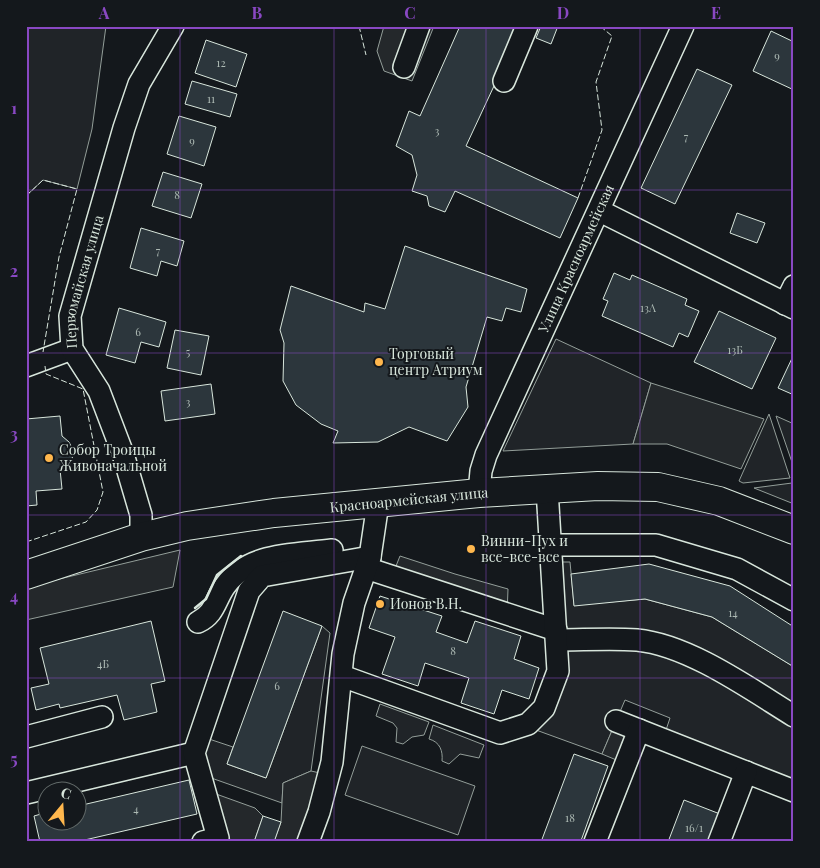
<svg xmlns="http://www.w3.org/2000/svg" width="820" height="868" viewBox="0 0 820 868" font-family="'Playfair Display',serif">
<rect width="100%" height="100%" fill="#14181c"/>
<g fill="#202428" stroke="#939e99">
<path d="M26 26H106L92 129 77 189 43 180 26 196Z"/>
<path d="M556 339 651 383 633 444 503 451Z"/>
<path d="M769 414 790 478 743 483 739 481Z"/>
<path d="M776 416 794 424V468Z"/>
<path d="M792 483 794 504 754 488Z"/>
<path d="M553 562H570L574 605 645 599 712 617 794 667V791L663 739 670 718 625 700 602 754 536 730 552 692Z"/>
<path d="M322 626 330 633 311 771 283 783 282 803 200 774V736L233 747 227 764 266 778Z"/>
<path d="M380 704 429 722 424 735 412 737 403 744 396 742 397 728 393 723 376 716Z"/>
<path d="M433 725 484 745 479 758 460 754 449 764 442 761C443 751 440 742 429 739Z"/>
<path d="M362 746 475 786 458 835 345 795Z"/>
</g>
<g fill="#24282b" stroke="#939e99">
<path d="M384 26H434L412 81 384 71 377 51Z"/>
<path d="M651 383 764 419 741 469 667 444H633Z"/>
<path d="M180 550 173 587 26 620V587Z"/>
<path d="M400 556 455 574 508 589 507 615 392 576Z"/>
<path d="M616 721 639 730 626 764 602 754Z"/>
<path d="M311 771 329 775 308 842H274L281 822 283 783Z"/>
<path d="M205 790 255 808 263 816 254 842 218 838Z"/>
</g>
<g fill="#2c363c" stroke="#d8e6dc">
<path d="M460 26H522L466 146 578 198 560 238 455 191 445 212 429 206 427 196 412 191 417 175 412 155 396 146 409 111 420 116Z"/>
<path d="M541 26H558L551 44 536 38Z"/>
<path d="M771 31 794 42V90L753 71Z"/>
<path d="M206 40 247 54 236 87 195 73Z"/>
<path d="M697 69 732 85 675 204 641 188Z"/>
<path d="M192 81 237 94 230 117 185 104Z"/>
<path d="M179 116 216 127 204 166 167 154Z"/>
<path d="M163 172 202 184 191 218 152 206Z"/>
<path d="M737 213 765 223 757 243 730 233Z"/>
<path d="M141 228 184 241 177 266 161 261 157 276 130 268Z"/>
<path d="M405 246 527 289 521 312 506 308 502 321 487 317 466 387 468 407 447 441 409 427 378 442 333 443 338 431 321 424 296 405 283 381 284 343 280 330 291 286 364 312 365 303 385 309Z"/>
<path d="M614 273 630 280 632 275 687 299 685 305 699 311 688 337 679 333 673 347 602 316 608 301 603 299Z"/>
<path d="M119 308 166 322 159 347 141 342 135 363 106 355Z"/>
<path d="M719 311 776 338 752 389 694 362Z"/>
<path d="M175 330 209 336 201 375 167 368Z"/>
<path d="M794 354V395L778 388Z"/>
<path d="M211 384 215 414 165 421 161 391Z"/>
<path d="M60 416 62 436 69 442 74 452 70 465 60 469 62 489 36 491 37 505 26 506V419Z"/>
<path d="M649 564 730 586 794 627V667L712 617 645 599 574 606 571 574Z"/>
<path d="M380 596 442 616 436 632 467 643 475 621 521 636 514 659 539 668 529 699 502 690 494 714 461 703 469 678 425 663 418 686 382 674 395 637 369 628Z"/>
<path d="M283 611 322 626 266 778 227 764Z"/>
<path d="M151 621 165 681 151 684 157 712 124 720 117 695 60 708 59 704 36 710 31 688 49 684 40 648Z"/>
<path d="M574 754 608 766 582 838 580 842H541Z"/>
<path d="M189 780 197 814 76 842H40L34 816 48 812V820H78V806Z"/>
<path d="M684 800 720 814 709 842H668Z"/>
<path d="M263 816 281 822 274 842H254Z"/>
</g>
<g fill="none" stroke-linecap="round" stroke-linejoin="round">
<g stroke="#d8e6dc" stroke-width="24">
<g id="minor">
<path d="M404 67 419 26"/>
<path d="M504 81 527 26"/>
<path d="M600 211 794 308"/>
<path d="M785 304 794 286"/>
<path d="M26 366 72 349"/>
<path id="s1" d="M479 493 481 471 486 455 683 26"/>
<path id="s2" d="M141 537V515L123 454 99 391 72 349 70 316 124 128 139 84 173 26"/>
<path d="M552 545H656L737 569 794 600"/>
<path d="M366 568 556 630"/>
<path d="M198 622C215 614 215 600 225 586 249 552 295 555 332 550"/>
<path d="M557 640C583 640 611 638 637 640 689 645 750 689 794 716"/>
<path d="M342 676 500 733 528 724 544 708 558 671 547 489"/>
<path d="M616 721 794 791"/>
<path d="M26 737 102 717"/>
<path d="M26 793 194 753"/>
<path d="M203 842 218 838 194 753 249 591 262 576 370 557"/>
<path d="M308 842 319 812 332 762 343 654 354 603 370 557 378 503"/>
<path d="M595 842 639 730"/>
<path d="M719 842 746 772"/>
</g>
</g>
<g stroke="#d8e6dc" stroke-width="30">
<g id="major">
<path id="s3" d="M26 575 141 537 187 526 274 513 479 493 598 486 658 487 719 501 794 530"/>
</g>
</g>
<use href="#minor" stroke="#14181c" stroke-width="21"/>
<use href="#major" stroke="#14181c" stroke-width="28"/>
<g stroke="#d8e6dc" stroke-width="1" stroke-dasharray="6 2.5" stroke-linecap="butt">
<path d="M359 26 366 55"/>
<path d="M26 196 43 180 77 189 59 257 43 352"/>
<path d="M578 198 602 130 596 82 612 36 600 26"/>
<path d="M26 542 86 522 97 510 103 492 83 389 46 374 45 366"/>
</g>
<path stroke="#d8e6dc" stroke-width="2.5" d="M195 608 206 599 217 575 241 556"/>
</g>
<path fill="none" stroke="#8948c3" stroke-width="1" stroke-opacity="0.55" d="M180 26V842M334 26V842M486 26V842M640 26V842M26 190H794M26 353H794M26 515H794M26 678H794"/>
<g fill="#ffb74d" stroke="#14181c" stroke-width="2">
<circle cx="379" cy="362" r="5"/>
<circle cx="49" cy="458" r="5"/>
<circle cx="471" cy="549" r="5"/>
<circle cx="380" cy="604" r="5"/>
</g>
<g text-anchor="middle" stroke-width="4" stroke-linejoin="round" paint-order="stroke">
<g font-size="11" fill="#adbab4">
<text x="777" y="60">9</text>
<text x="221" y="67">12</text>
<text x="211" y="103">11</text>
<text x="437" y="135">3</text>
<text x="686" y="141">7</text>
<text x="192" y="145">9</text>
<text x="177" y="199">8</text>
<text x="158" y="255">7</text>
<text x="648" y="312">13А</text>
<text x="138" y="336">6</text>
<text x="735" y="354">13Б</text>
<text x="188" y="356">5</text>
<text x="188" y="406">3</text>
<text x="733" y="617">14</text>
<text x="453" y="655">8</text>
<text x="103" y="668">4Б</text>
<text x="277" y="690">6</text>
<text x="136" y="813">4</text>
<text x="570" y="822">18</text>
<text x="694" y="832">16/1</text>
</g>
<g font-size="14" fill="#d8e6dc" stroke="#14181c">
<text dy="5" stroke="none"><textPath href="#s1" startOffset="255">Улица Красноармейская</textPath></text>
<text dy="5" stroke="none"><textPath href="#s2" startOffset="272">Первомайская улица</textPath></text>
<text dy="5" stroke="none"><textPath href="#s3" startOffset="392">Красноармейская улица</textPath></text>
</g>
<g font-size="14" fill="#d8e6dc" stroke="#14181c" text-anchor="start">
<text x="389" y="359">Торговый<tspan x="389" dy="16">центр Атриум</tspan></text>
<text x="59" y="455">Собор Троицы<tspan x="59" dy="16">Живоначальной</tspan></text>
<text x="481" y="546">Винни-Пух и<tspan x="481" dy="16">все-все-все</tspan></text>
<text x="390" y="609">Ионов В.Н.</text>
</g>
</g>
<rect width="820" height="868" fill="none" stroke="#14181c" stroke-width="55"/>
<g transform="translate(62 806) rotate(18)"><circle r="24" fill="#14181c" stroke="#626a69"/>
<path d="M0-4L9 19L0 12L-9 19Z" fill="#ffb74d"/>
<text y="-8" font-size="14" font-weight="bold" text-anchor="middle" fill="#d8e6dc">С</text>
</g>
<rect x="28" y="28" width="764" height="812" fill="none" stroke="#8948c3" stroke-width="2"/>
<g font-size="16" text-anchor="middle" font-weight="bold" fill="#8948c3">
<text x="104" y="19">A</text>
<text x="257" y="19">B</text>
<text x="410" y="19">C</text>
<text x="563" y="19">D</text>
<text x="716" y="19">E</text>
<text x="14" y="114">1</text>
<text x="14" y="277">2</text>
<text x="14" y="440">3</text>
<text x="14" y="602">4</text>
<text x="14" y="765">5</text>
</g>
</svg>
